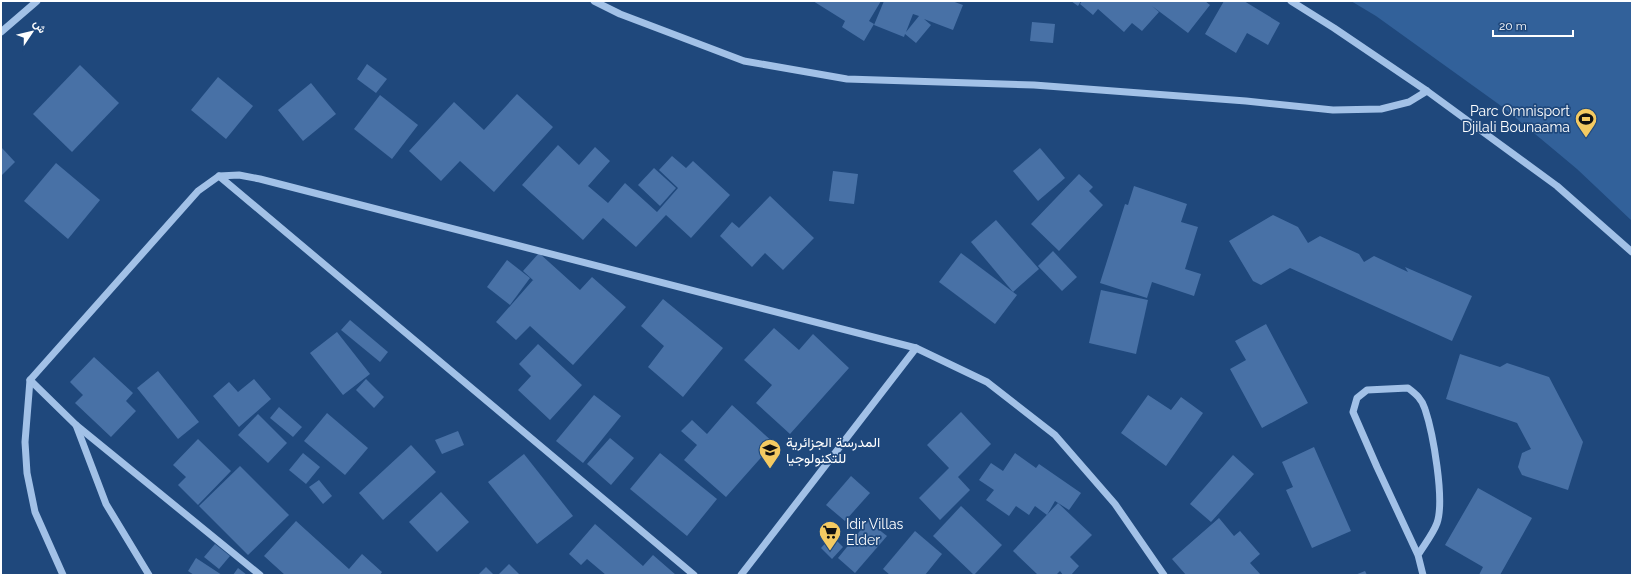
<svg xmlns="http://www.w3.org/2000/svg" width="1633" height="576" viewBox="0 0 1633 576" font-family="Raleway,Vazirmatn,sans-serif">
<rect width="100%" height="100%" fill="#1f487c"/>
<path fill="#32619a" d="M1351 1H1632V221L1577 169 1504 108 1376 16Z"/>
<g fill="#4871a6" fill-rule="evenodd">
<path d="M813 1H881L869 21 874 24 864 41 842 27 845 21Z"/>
<path d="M884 1H952L963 5 953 30 924 19 931 25 916 43 905 34 904 37 874 25ZM913 14 919 16 906 32Z"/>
<path d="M1071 1H1081L1078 6Z"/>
<path d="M1082 1H1205L1210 5 1188 33 1152 6 1159 12 1142 31 1132 23 1124 32 1098 9 1093 15 1080 4Z"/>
<path d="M1224 1H1244L1280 23 1268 45 1247 33 1236 53 1205 34Z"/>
<path d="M1032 22 1055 24 1053 43 1030 41Z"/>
<path d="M367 64 387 79 376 93 357 79Z"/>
<path d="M80 65 119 103 72 152 33 114Z"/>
<path d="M218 77 253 106 226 139 191 110Z"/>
<path d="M311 83 336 114 303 141 278 110Z"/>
<path d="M517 94 553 127 494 192 460 161 441 181 409 151 454 102 484 130Z"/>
<path d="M380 95 418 125 392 159 354 129Z"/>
<path d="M558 145 579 165 595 147 610 161 588 186 608 203 625 183 657 212 678 188 659 170 672 156 686 168 693 161 730 195 691 238 666 215 636 247 603 218 583 240 522 185Z"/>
<path d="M1 147 15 162 1 176Z"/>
<path d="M1040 148 1065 178 1038 201 1013 171Z"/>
<path d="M56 163 100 200 68 239 24 201Z"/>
<path d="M654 168 676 188 660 206 638 185Z"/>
<path d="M833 171 858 174 854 204 829 201Z"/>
<path d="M1079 174 1093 187 1089 191 1103 205 1059 251 1031 224Z"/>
<path d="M1134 186 1187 204 1181 222 1198 227 1185 269 1201 274 1194 296 1152 282 1147 298 1100 283 1125 204 1128 205Z"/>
<path d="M770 196 814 238 783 270 765 253 752 267 720 236 732 222 739 228Z"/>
<path d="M1273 215 1298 227 1308 243 1320 236 1359 254 1364 262 1374 256 1408 272 1405 267 1472 296 1452 341 1290 268 1261 285 1253 281 1229 241Z"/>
<path d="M996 220 1039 269 1013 292 971 242Z"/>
<path d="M1053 251 1077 277 1062 291 1038 266Z"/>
<path d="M539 253 580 290 592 277 626 307 573 365 530 326 516 340 496 322 533 280 534 281 523 271Z"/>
<path d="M961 253 1017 295 995 324 939 282Z"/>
<path d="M507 260 530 278 510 305 487 287Z"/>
<path d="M1101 290 1148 300 1136 354 1089 343Z"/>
<path d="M663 299 723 348 683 397 648 367 664 346 641 326Z"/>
<path d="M350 320 388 352 380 362 341 330Z"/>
<path d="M1266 324 1308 403 1262 428 1230 369 1246 360 1235 341Z"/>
<path d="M774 328 799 350 813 334 849 368 790 434 756 403 772 385 744 360Z"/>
<path d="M337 332 370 374 343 395 310 353Z"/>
<path d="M538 344 582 385 550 420 518 390 531 376 519 364Z"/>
<path d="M1460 354 1500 367 1507 363 1549 377 1583 442 1568 490 1522 475 1518 467 1522 453 1531 449 1517 423 1446 399Z"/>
<path d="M94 357 133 393 126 401 136 411 111 437 75 403 83 395 70 382Z"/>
<path d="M158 371 199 422 178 439 137 388Z"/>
<path d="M254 379 271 399 239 427 213 396 229 382 238 392Z"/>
<path d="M366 379 384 397 374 408 356 390Z"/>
<path d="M594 395 621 416 583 463 556 441Z"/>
<path d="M1148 395 1171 410 1181 397 1203 413 1166 466 1121 433Z"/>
<path d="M732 405 774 443 726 497 684 460 697 445 681 431 692 420 707 434Z"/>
<path d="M279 407 302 427 293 437 270 418Z"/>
<path d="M961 412 991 444 958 477 970 490 940 520 919 498 949 468 927 445Z"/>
<path d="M327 413 368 448 345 475 304 441Z"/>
<path d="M258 414 287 443 268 463 238 435Z"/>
<path d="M458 431 464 445 442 454 435 440Z"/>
<path d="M610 438 634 458 611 485 587 464Z"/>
<path d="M198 439 231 471 198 505 178 485 186 477 173 465Z"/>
<path d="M411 445 436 472 383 520 359 493Z"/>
<path d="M1314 447 1351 531 1312 548 1286 490 1293 487 1282 462Z"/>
<path d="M303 453 320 467 306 484 289 470Z"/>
<path d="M660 453 717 499 687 536 630 489Z"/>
<path d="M1015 453 1036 468 1039 464 1081 493 1069 510 1055 501 1047 515 1035 506 1029 515 1016 506 1009 516 986 500 994 490 979 480 991 463 1003 471Z"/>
<path d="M524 454 573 516 537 544 488 482Z"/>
<path d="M1233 455 1254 474 1211 522 1190 504Z"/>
<path d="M240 466 289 515 248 555 199 506Z"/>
<path d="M851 476 870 493 845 521 826 505Z"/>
<path d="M319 480 332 496 323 504 309 487Z"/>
<path d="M1478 488 1532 518 1500 575H1479L1483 567 1445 545Z"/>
<path d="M441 492 469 522 437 552 409 522Z"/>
<path d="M1058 503 1092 535 1070 557 1079 566 1071 575H1063L1060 571 1056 575H1038L1013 551Z"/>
<path d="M961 506 1002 545 974 575 933 536Z"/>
<path d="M1219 518 1234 536 1240 531 1260 554 1250 563 1261 575H1186L1172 559Z"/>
<path d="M296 521 349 569 362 554 382 572 380 575H285L264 556Z"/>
<path d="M868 521 887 536 855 573 838 558Z"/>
<path d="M595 524 643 566 653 555 676 575H606L587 559 581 565 569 554Z"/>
<path d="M915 531 942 554 925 575H890L883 569Z"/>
<path d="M832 536 843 547 832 559 821 548Z"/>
<path d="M215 544 230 556 219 569 204 557Z"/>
<path d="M196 558 222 575H194L188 571Z"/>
<path d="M509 564 520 575H498Z"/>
<path d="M486 567 494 575H478Z"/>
<path d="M238 568 247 575H233Z"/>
<path d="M1365 571 1367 575H1355Z"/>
</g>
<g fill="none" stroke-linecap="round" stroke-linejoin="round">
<g stroke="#a2c1e7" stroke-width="7">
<path d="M594 1 620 14 744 61 847 79 1034 85 1246 101 1333 110 1381 109 1409 102 1427 91"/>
<path d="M1291 1 1334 28 1427 91 1557 186 1632 252"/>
<path d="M1 32 37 1"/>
<path d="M219 176 694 575"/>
<path d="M30 380 76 425 106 504 149 575"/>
<path d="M76 425 260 575"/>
<path d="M1418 555C1424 545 1433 534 1437 523 1445 500 1433 433 1425 409 1422 399 1416 394 1408 388L1367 390 1357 398 1353 412 1377 467 1418 555 1423 575"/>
<path d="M63 575 35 512 27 473 25 442 30 380 198 191 219 176 239 175 260 179 916 348 987 382 1055 435 1115 504 1164 575"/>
<path d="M741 575 916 348"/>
</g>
</g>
<defs>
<g id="stadium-pin" transform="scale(1.15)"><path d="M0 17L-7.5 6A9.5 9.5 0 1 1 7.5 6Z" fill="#f4ca62" stroke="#1f487c"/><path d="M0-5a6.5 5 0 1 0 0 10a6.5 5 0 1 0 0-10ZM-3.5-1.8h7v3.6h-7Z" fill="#111"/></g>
<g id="school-pin" transform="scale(1.15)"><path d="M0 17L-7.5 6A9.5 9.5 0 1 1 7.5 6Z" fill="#f4ca62" stroke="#1f487c"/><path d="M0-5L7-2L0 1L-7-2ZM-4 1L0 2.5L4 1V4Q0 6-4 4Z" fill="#111"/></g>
<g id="supermarket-pin" transform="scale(1.15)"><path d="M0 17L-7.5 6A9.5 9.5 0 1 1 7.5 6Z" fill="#f4ca62" stroke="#1f487c"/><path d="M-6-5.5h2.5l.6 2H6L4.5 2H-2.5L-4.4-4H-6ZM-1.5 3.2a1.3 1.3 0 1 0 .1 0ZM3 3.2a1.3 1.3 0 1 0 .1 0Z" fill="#111"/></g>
</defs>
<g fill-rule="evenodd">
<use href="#stadium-pin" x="1586" y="119"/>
<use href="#school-pin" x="770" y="450"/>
<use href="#supermarket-pin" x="830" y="532"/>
</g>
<g text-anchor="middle" stroke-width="3.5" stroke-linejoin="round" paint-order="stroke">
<g font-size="14" fill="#fff" stroke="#1f487c" text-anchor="start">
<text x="1570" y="116" text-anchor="end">Parc Omnisport<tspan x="1570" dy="16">Djilali Bounaama</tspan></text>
<text x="786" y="447">المدرسة الجزائرية<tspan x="786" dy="16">للتكنولوجيا</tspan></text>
<text x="846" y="529">Idir Villas<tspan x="846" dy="16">Elder</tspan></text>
</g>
</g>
<rect width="1633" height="576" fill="none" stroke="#ffffff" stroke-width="4"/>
<g transform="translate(32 32) rotate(55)" stroke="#1f487c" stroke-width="3" paint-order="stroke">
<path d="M0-3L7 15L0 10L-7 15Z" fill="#ffffff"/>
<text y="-6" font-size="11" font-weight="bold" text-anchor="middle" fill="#ffffff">ش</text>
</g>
<path d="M1493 30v6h80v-6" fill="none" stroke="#ffffff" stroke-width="2"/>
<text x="1499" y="30" font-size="12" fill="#ffffff" stroke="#1f487c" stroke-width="3" paint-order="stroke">20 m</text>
</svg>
